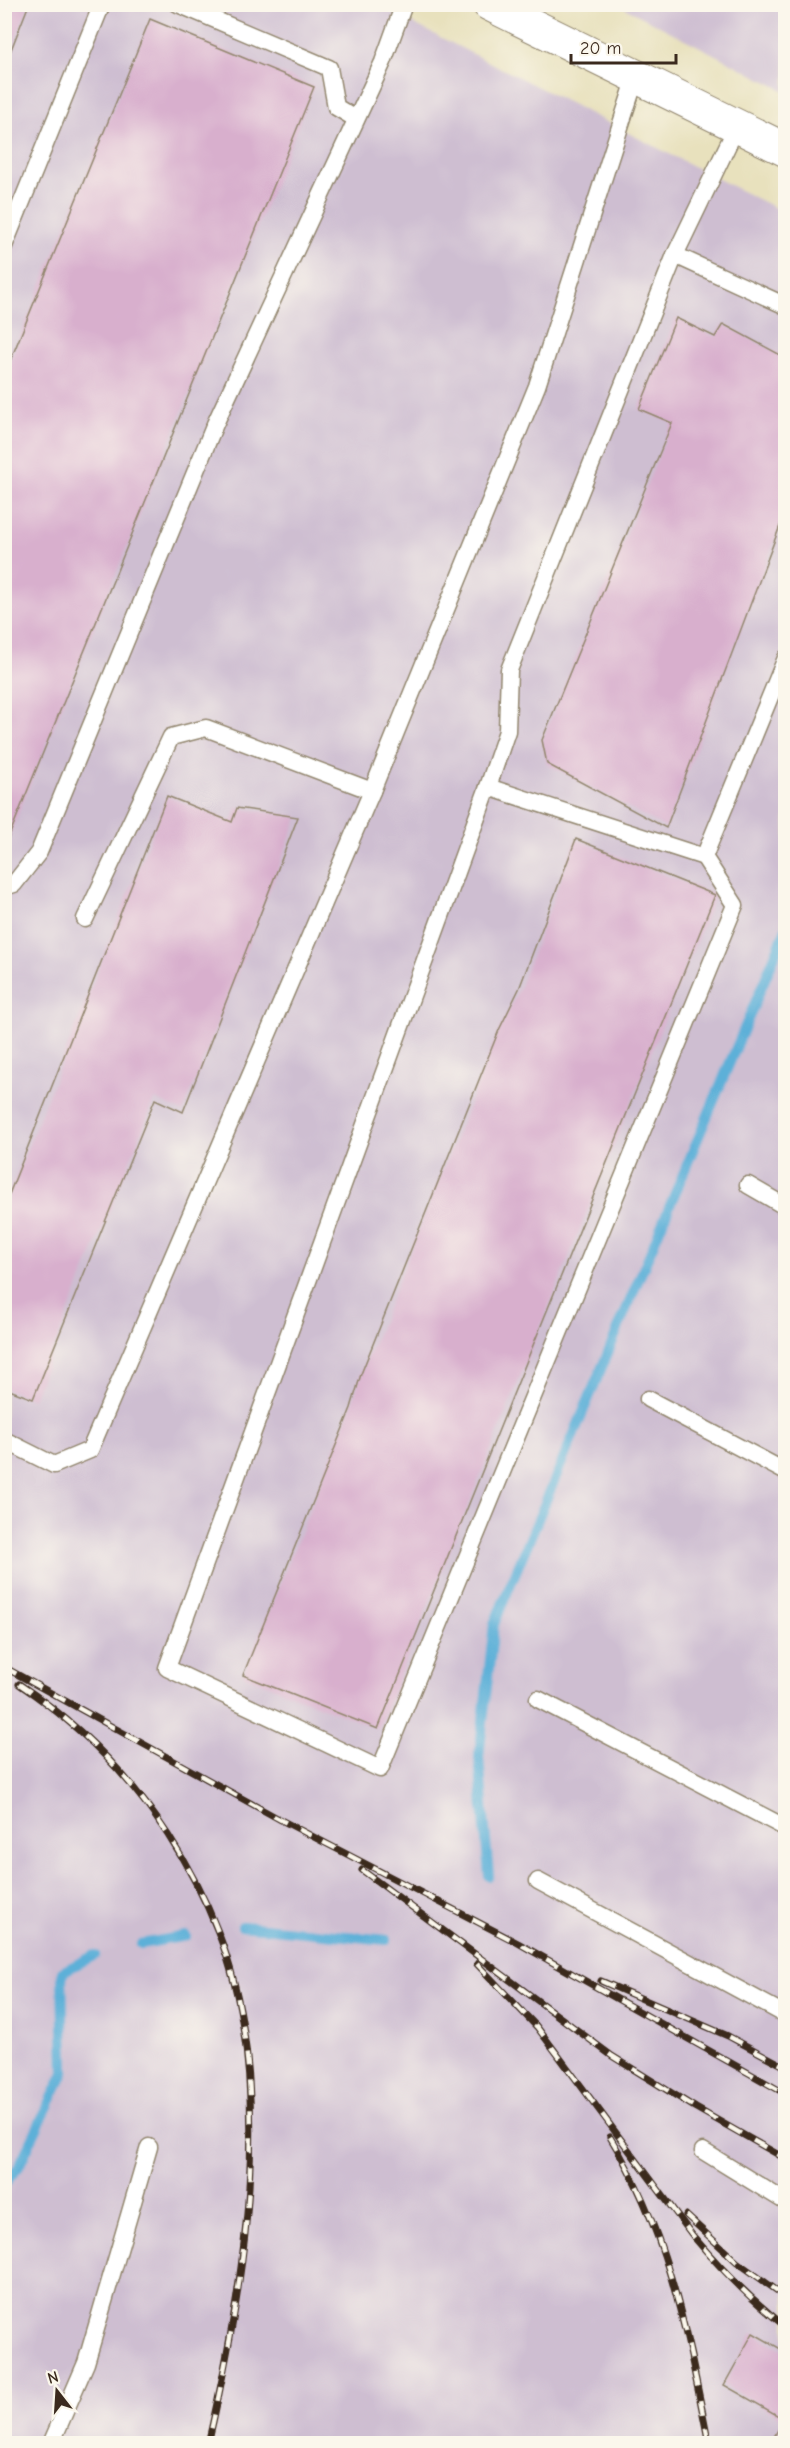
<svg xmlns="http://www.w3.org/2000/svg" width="790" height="2448" viewBox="0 0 790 2448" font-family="'Comic Neue',sans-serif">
<rect width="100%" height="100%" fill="#fbf7ec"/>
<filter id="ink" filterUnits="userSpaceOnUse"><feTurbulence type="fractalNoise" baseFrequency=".0167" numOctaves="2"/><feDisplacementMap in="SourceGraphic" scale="12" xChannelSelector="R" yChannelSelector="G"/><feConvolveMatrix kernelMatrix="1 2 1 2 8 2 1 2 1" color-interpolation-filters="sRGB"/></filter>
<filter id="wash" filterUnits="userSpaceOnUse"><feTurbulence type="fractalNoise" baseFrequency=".008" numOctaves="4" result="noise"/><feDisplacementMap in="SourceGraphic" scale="24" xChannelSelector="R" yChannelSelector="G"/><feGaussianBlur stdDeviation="1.35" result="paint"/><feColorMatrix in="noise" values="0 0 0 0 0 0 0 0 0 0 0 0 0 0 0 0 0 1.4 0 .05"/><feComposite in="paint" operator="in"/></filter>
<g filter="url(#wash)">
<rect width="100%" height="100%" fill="#e8e1bd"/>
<g fill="#cebed1">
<path d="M5 5H377L785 213V2443L5 2444Z"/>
<path d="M619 5H785V91Z"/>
</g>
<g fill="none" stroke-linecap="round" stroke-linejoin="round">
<g stroke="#5db0d8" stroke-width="10">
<path d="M489 1876 479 1757 494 1624 786 929"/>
<path d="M242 1926 387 1940"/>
<path d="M141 1944 186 1936"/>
<path d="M4 2184 18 2168 64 2073 62 1972 95 1955"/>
</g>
</g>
<g id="blocks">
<g fill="#d8afcd">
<path d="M4 4H29L5 65H4Z"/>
<path d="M150 19 314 87 5 846 4 376Z"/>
<path d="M676 318 715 337 723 324 786 358V510L666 828 547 764 542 740 672 423 639 409Z"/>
<path d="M167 796 232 822 237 808 298 817 183 1112 155 1099 33 1399 4 1388V1207Z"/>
<path d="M576 839 715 895 378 1729 243 1675 351 1408 361 1374 499 1030 519 989Z"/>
<path d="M753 2333 786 2352V2444H770L784 2419 724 2385Z"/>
</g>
</g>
</g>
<g filter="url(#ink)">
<use href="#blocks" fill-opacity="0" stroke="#92866e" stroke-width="1.5"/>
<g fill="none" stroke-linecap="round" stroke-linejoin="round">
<g stroke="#92866e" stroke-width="19">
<g id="service">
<path d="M178 4 329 68 336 107 356 119"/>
<path d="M737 126 675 255 786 306"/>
<path d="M4 246 102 4"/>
<path d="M675 255 509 670 507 731 488 787 704 857 786 658"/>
<path d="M488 787 167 1668 380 1769 735 905 704 857"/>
<path d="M4 887 14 884 39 852 215 424 383 62 404 4"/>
<path d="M85 919 171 737 206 728 372 791 537 386 636 77"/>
<path d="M748 1185 786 1207"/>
<path d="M648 1399 786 1472"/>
<path d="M4 1440 54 1465 90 1450 372 791"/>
<path d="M538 1699 786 1828"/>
<path d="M538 1881 786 2015"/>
<path d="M703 2151 786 2202"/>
<path d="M51 2444 86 2363 149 2147"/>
</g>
</g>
<g stroke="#92866e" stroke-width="35">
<path id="tertiary" d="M489 4 786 150"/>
</g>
<use href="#service" stroke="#fff" stroke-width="16"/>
<use href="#tertiary" stroke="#fff" stroke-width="33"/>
<g stroke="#3b2a1e" stroke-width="7">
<g id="rail">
<path d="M4 1667 281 1820 518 1943 786 2094"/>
<path d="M19 1684C79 1724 129 1775 168 1835 188 1866 205 1898 218 1932 278 2085 244 2288 208 2444"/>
<path d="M362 1870 612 2056 696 2108 786 2159"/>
<path d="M477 1964 537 2027 693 2236C722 2270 751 2300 786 2327"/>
<path d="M601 1981 728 2036 786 2067"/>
<path d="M610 2137C669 2233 687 2335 709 2444"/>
<path d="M686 2215 737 2262 786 2297"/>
</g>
</g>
<use href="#rail" stroke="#fbf7ec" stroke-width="4.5" stroke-dasharray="14" stroke-linecap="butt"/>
</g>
</g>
<rect width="790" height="2448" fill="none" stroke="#fbf7ec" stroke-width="24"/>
<g transform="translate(57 2391) rotate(343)" stroke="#fbf7ec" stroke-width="4.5" paint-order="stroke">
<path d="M0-4.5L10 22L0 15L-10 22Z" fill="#3b2a1e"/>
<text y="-9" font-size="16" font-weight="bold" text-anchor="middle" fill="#3b2a1e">N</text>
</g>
<path d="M571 54v9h105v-9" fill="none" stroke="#3b2a1e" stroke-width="3"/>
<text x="580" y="54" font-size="18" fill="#3b2a1e" stroke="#fbf7ec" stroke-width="4.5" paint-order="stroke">20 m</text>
</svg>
